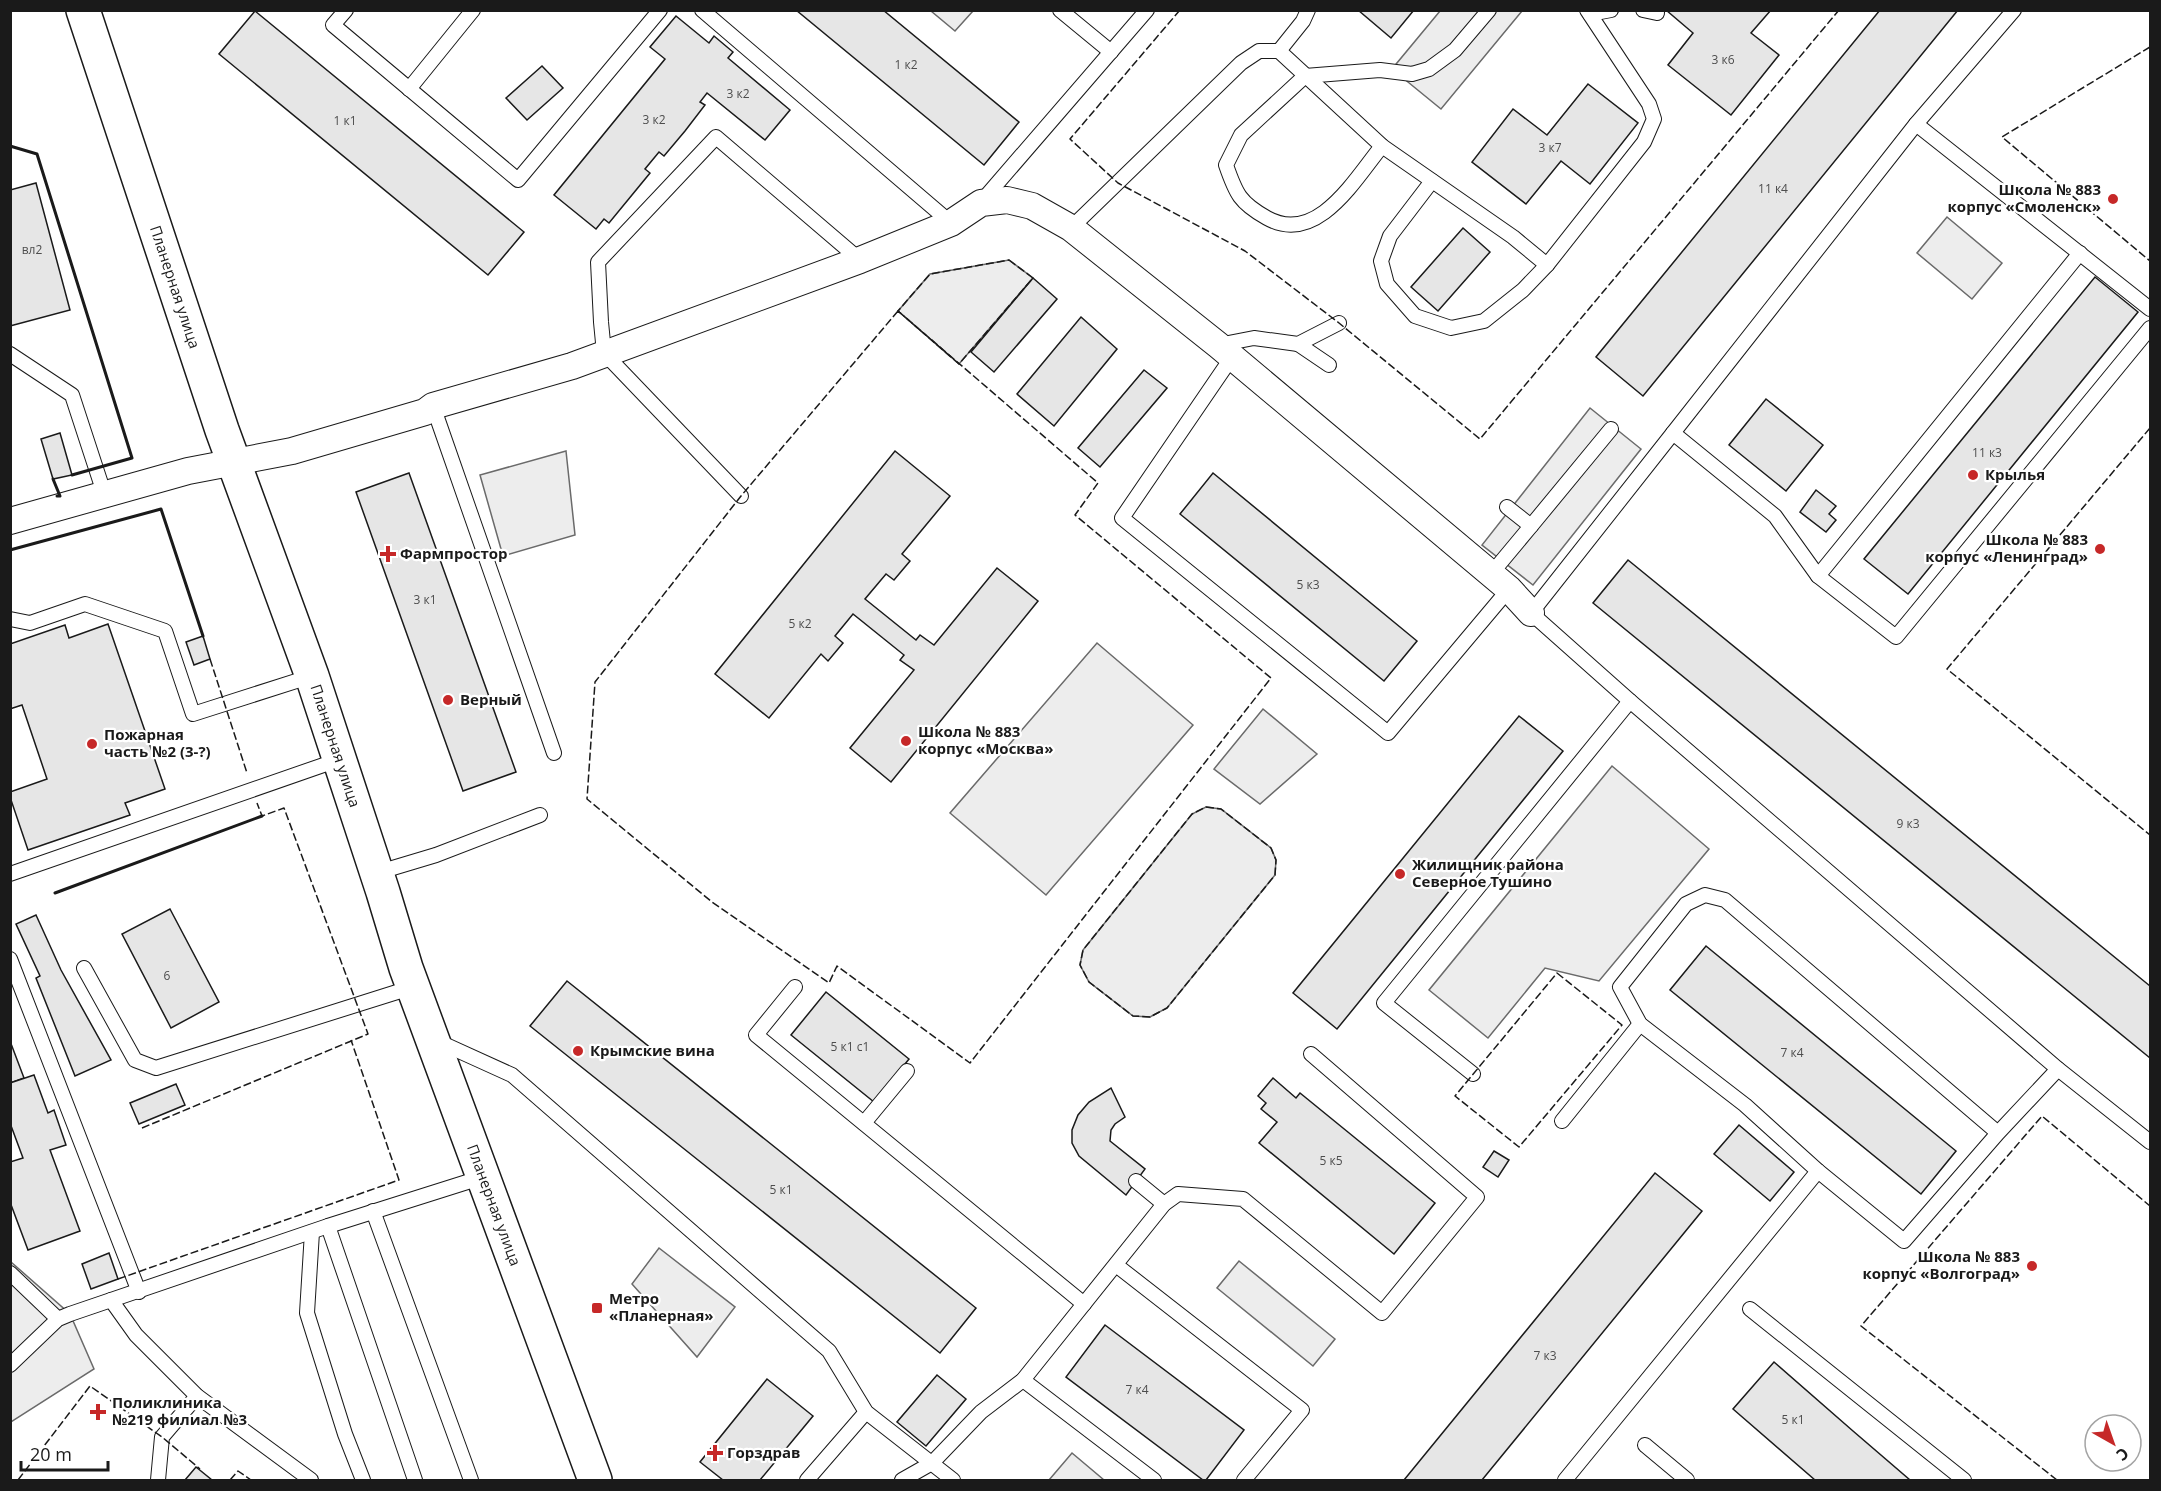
<svg xmlns="http://www.w3.org/2000/svg" width="2161" height="1491" viewBox="0 0 2161 1491" font-family="'Open Sans',sans-serif">
<rect width="100%" height="100%" fill="#fff"/>
<g fill="#ededed" stroke="#6a6a6a" stroke-width="1.5">
<path d="M931 11H973L955 31Z"/>
<path d="M1440 11H1522L1441 109 1392 69Z"/>
<path d="M1947 217 2002 263 1972 299 1917 253Z"/>
<path d="M1009 260 1033 278 959 364 898 311 930 274Z"/>
<path d="M1590 408 1641 449 1533 585 1482 545Z"/>
<path d="M566 451 575 535 503 556 480 475Z"/>
<path d="M1097 643 1193 725 1046 895 950 813Z"/>
<path d="M1263 709 1317 754 1260 804 1214 769Z"/>
<path d="M1612 766 1709 849 1599 981 1545 968 1488 1038 1429 990Z"/>
<path d="M1206 807 1221 809 1271 848 1276 860 1275 875 1167 1008 1150 1017 1133 1016 1089 982 1080 965 1083 950 1192 814Z"/>
<path d="M659 1248 735 1307 697 1357 632 1284Z"/>
<path d="M1239 1261 1335 1339 1313 1366 1217 1288Z"/>
<path d="M11 1262 70 1314 94 1369 11 1422Z"/>
<path d="M1072 1453 1104 1480H1049Z"/>
</g>
<g fill="#e6e6e6" stroke="#1a1a1a" stroke-width="1.5">
<path d="M796 10H883L1019 122 984 165Z"/>
<path d="M1358 10H1414L1391 38Z"/>
<path d="M1666 10H1771L1751 33 1779 55 1731 115 1668 65 1693 33Z"/>
<path d="M1880 10H1958L1643 396 1596 357Z"/>
<path d="M255 11 524 232 488 275 219 54Z"/>
<path d="M676 16 709 43 714 36 733 52 728 58 790 110 765 140 707 93 700 102 705 105 685 131 664 156 659 152 645 169 650 173 609 223 604 219 596 229 554 195 665 59 650 47Z"/>
<path d="M542 66 563 88 527 120 506 98Z"/>
<path d="M1588 84 1638 123 1590 184 1561 161 1526 204 1472 162 1513 109 1547 135Z"/>
<path d="M36 183 70 310 10 326V190Z"/>
<path d="M1463 228 1490 252 1438 311 1411 287Z"/>
<path d="M2095 277 2138 312 1908 594 1864 559Z"/>
<path d="M1033 278 1057 299 994 372 971 352Z"/>
<path d="M1081 317 1117 349 1054 426 1017 394Z"/>
<path d="M1144 370 1167 388 1100 467 1078 448Z"/>
<path d="M1766 399 1823 445 1786 491 1729 445Z"/>
<path d="M60 433 72 475 53 479 41 439Z"/>
<path d="M895 451 950 496 902 554 910 561 894 580 886 574 865 599 916 640 920 635 934 645 997 568 1038 601 891 782 850 748 914 670 900 660 904 655 853 614 835 636 843 643 828 661 821 654 769 718 715 674Z"/>
<path d="M409 473 516 772 463 791 356 492Z"/>
<path d="M1213 473 1417 641 1384 681 1180 514Z"/>
<path d="M1816 490 1836 506 1829 514 1836 520 1826 532 1800 512Z"/>
<path d="M1628 560 2150 986V1058L1593 603Z"/>
<path d="M108 624 165 789 125 803 130 815 28 850 10 797V792L47 779 22 705 10 709V644L65 625 69 638Z"/>
<path d="M203 636 210 659 194 665 186 642Z"/>
<path d="M1519 716 1563 751 1337 1029 1293 993Z"/>
<path d="M170 909 219 1002 171 1028 122 934Z"/>
<path d="M36 915 61 970 111 1060 75 1076 36 978 40 976 16 924Z"/>
<path d="M1706 946 1956 1151 1921 1194 1670 990Z"/>
<path d="M567 981 976 1308 940 1353 530 1026Z"/>
<path d="M826 992 909 1059 874 1102 791 1035Z"/>
<path d="M10 1041 24 1078 10 1083Z"/>
<path d="M34 1075 48 1113 54 1110 66 1145 50 1150 80 1231 28 1250 10 1202V1162L23 1158 10 1123V1083Z"/>
<path d="M1273 1078 1296 1098 1300 1093 1435 1203 1394 1254 1259 1143 1277 1122 1261 1109 1266 1103 1258 1096Z"/>
<path d="M176 1084 185 1105 139 1124 130 1103Z"/>
<path d="M1111 1088 1125 1117 1115 1124 1111 1130 1110 1141 1145 1169 1126 1195 1079 1156 1072 1143V1130L1078 1115 1089 1102Z"/>
<path d="M1739 1125 1794 1172 1770 1201 1714 1154Z"/>
<path d="M1494 1151 1509 1160 1498 1177 1483 1167Z"/>
<path d="M1655 1173 1702 1211 1482 1480H1404Z"/>
<path d="M109 1253 118 1279 91 1289 82 1264Z"/>
<path d="M1105 1325 1244 1430 1206 1480H1203L1066 1377Z"/>
<path d="M1774 1362 1853 1431 1910 1480H1815L1733 1409Z"/>
<path d="M937 1375 966 1399 926 1446 897 1422Z"/>
<path d="M767 1379 813 1416 760 1480H723L700 1462Z"/>
<path d="M196 1467 212 1480H185Z"/>
</g>
<g fill="none" stroke-linecap="round" stroke-linejoin="round">
<g stroke="#1a1a1a" stroke-width="16">
<g id="lane">
<path d="M346 10 333 25 518 180 660 10"/>
<path d="M702 10 951 223"/>
<path d="M1060 10 1111 52"/>
<path d="M1643 10 1657 13"/>
<path d="M1590 14 1611 10"/>
<path d="M1279 51 1303 21 1308 10"/>
<path d="M409 89 473 10"/>
<path d="M1916 124 2150 309"/>
<path d="M1382 146C1355 179 1317 246 1267 218 1240 203 1236 194 1226 165L1241 135 1305 76 1380 70 1412 74 1429 69 1455 50 1489 10"/>
<path d="M1432 181 1390 236 1381 261 1387 284 1415 316 1451 328 1484 321 1523 290 1547 265 1644 142 1654 119 1649 104 1587 10"/>
<path d="M982 201 1147 10"/>
<path d="M1071 228 1241 63 1259 51H1279L1382 146 1513 237 1547 265"/>
<path d="M2150 328 1896 637 1818 576 1775 516 1673 433 1531 613 1630 701 2058 1069 2150 1142"/>
<path d="M1298 344 1329 365"/>
<path d="M1218 345 1254 338 1298 344 1339 323"/>
<path d="M10 354 72 395 105 496"/>
<path d="M1232 357 1122 518 1388 733 1509 589"/>
<path d="M433 406 554 753"/>
<path d="M1673 433 1916 124 2014 10"/>
<path d="M741 496 604 353 601 322 598 262 716 137 860 260"/>
<path d="M1531 526 1611 429"/>
<path d="M1491 574 1531 526 1507 507"/>
<path d="M1818 576 2080 253"/>
<path d="M10 619 30 623 85 604 165 631 193 714 312 676"/>
<path d="M376 873 436 855 540 815"/>
<path d="M10 874 338 760"/>
<path d="M10 959 139 1292"/>
<path d="M84 968 135 1060 156 1068 413 987"/>
<path d="M795 987 756 1035 1084 1304"/>
<path d="M437 1041 512 1075 829 1351 866 1412 953 1480"/>
<path d="M1473 1074 1384 1003 1630 701"/>
<path d="M1562 1121 1640 1024"/>
<path d="M864 1123 907 1071"/>
<path d="M1998 1133 1725 900 1705 895 1686 904 1620 987 1640 1024 1745 1105 1818 1171 1904 1241 1998 1133 2058 1069"/>
<path d="M1136 1181 1164 1204"/>
<path d="M373 1211 471 1480"/>
<path d="M328 1226 415 1480"/>
<path d="M312 1232 307 1313 345 1434 363 1480"/>
<path d="M1116 1265 1302 1410 1244 1480"/>
<path d="M10 1273 58 1319"/>
<path d="M111 1300 136 1335 197 1396 311 1480"/>
<path d="M1750 1309 1964 1480"/>
<path d="M10 1365 58 1319 70 1314 328 1226 483 1177"/>
<path d="M1023 1380 1154 1480"/>
<path d="M1645 1445 1687 1480"/>
<path d="M158 1480 162 1437 197 1396"/>
<path d="M807 1480 866 1412"/>
<path d="M902 1480 932 1463 981 1412 1023 1380 1164 1204 1178 1194 1243 1199 1382 1313 1477 1197 1311 1054"/>
<path d="M1565 1480 1818 1171"/>
</g>
</g>
<g stroke="#1a1a1a" stroke-width="28">
<path id="street" d="M10 521 188 471 292 451 425 412 433 406 572 366 860 260 951 223 981 203 1007 200 1032 206 1071 228 1218 345 1509 589 1531 613"/>
</g>
<g stroke="#1a1a1a" stroke-width="36">
<g id="secondary">
<path id="s1" d="M83 10 222 430 312 676 383 892 406 968 595 1480"/>
</g>
</g>
<use href="#lane" stroke="#fff" stroke-width="14"/>
<use href="#street" stroke="#fff" stroke-width="26"/>
<use href="#secondary" stroke="#fff" stroke-width="33"/>
<g stroke="#1a1a1a" stroke-width="1.5" stroke-dasharray="8 3" stroke-linecap="butt">
<path d="M1180 10 1070 139 1118 183 1245 251 1339 323 1480 439 1839 10"/>
<path d="M2150 47 2002 137 2150 261"/>
<path d="M1009 260 1033 278 959 364 898 311 930 274Z"/>
<path d="M898 311 1098 483 1075 515 1271 678 970 1063 837 966 829 983 712 902 587 799 595 682 741 496Z"/>
<path d="M2150 428 1947 669 2150 835"/>
<path d="M210 659 247 773"/>
<path d="M1206 807 1221 809 1271 848 1276 860 1275 875 1167 1008 1150 1017 1133 1016 1089 982 1080 965 1083 950 1192 814Z"/>
<path d="M1557 973 1622 1025 1519 1147 1455 1096Z"/>
<path d="M142 1128 368 1034 284 808 262 816 257 803"/>
<path d="M118 1279 399 1180 351 1040"/>
<path d="M18 1480 90 1386 162 1437 200 1469"/>
<path d="M230 1480 238 1471 251 1480"/>
<path d="M2057 1480 1861 1326 2042 1116 2150 1206"/>
</g>
<g stroke="#1a1a1a" stroke-width="3">
<path d="M10 146 37 154 132 458 72 475"/>
<path d="M53 479 60 496H57"/>
<path d="M10 550 161 509 203 636"/>
<path d="M55 893 262 816"/>
</g>
</g>
<g fill="#c62828" stroke="#fff" stroke-width="2">
<circle cx="2113" cy="199" r="6"/>
<circle cx="1973" cy="475" r="6"/>
<circle cx="2100" cy="549" r="6"/>
<path d="M385 545h6v6h6v6h-6v6h-6v-6h-6v-6h6z"/>
<circle cx="448" cy="700" r="6"/>
<circle cx="906" cy="741" r="6"/>
<circle cx="92" cy="744" r="6"/>
<circle cx="1400" cy="874" r="6"/>
<circle cx="578" cy="1051" r="6"/>
<circle cx="2032" cy="1266" r="6"/>
<rect x="591" y="1302" width="12" height="12" rx="3"/>
<path d="M95 1403h6v6h6v6h-6v6h-6v-6h-6v-6h6z"/>
<path d="M712 1444h6v6h6v6h-6v6h-6v-6h-6v-6h6z"/>
</g>
<g text-anchor="middle" stroke-width="4.5" stroke-linejoin="round" paint-order="stroke">
<g font-size="12" fill="#4d4d4d">
<text x="1723" y="64">3 к6</text>
<text x="906" y="69">1 к2</text>
<text x="738" y="98">3 к2</text>
<text x="654" y="124">3 к2</text>
<text x="345" y="125">1 к1</text>
<text x="1550" y="152">3 к7</text>
<text x="1773" y="193">11 к4</text>
<text x="32" y="254">вл2</text>
<text x="1987" y="457">11 к3</text>
<text x="1308" y="589">5 к3</text>
<text x="425" y="604">3 к1</text>
<text x="800" y="628">5 к2</text>
<text x="1908" y="828">9 к3</text>
<text x="167" y="980">6</text>
<text x="850" y="1051">5 к1 с1</text>
<text x="1792" y="1057">7 к4</text>
<text x="1331" y="1165">5 к5</text>
<text x="781" y="1194">5 к1</text>
<text x="1545" y="1360">7 к3</text>
<text x="1137" y="1394">7 к4</text>
<text x="1793" y="1424">5 к1</text>
</g>
<g font-size="15" font-weight="bold" fill="#1a1a1a" stroke="#fff" text-anchor="start">
<text x="2101" y="195" text-anchor="end">Школа № 883<tspan x="2101" dy="17">корпус «Смоленск»</tspan></text>
<text x="1985" y="480">Крылья</text>
<text x="2088" y="545" text-anchor="end">Школа № 883<tspan x="2088" dy="17">корпус «Ленинград»</tspan></text>
<text x="400" y="559">Фармпростор</text>
<text x="460" y="705">Верный</text>
<text x="918" y="737">Школа № 883<tspan x="918" dy="17">корпус «Москва»</tspan></text>
<text x="104" y="740">Пожарная<tspan x="104" dy="17">часть №2 (3-?)</tspan></text>
<text x="1412" y="870">Жилищник района<tspan x="1412" dy="17">Северное Тушино</tspan></text>
<text x="590" y="1056">Крымские вина</text>
<text x="2020" y="1262" text-anchor="end">Школа № 883<tspan x="2020" dy="17">корпус «Волгоград»</tspan></text>
<text x="609" y="1304">Метро<tspan x="609" dy="17">«Планерная»</tspan></text>
<text x="112" y="1408">Поликлиника<tspan x="112" dy="17">№219 филиал №3</tspan></text>
<text x="727" y="1458">Горздрав</text>
</g>
<g font-size="15" fill="#1a1a1a" stroke="#fff">
<text dy="5" stroke="none"><textPath href="#s1" startOffset="292">Планерная улица</textPath></text>
<text dy="5" stroke="none"><textPath href="#s1" startOffset="778">Планерная улица</textPath></text>
<text dy="5" stroke="none"><textPath href="#s1" startOffset="1264">Планерная улица</textPath></text>
</g>
</g>
<rect width="2161" height="1491" fill="none" stroke="#1a1a1a" stroke-width="24"/>
<g transform="translate(2113 1443) rotate(140)"><circle r="28" fill="#ffffff" stroke="#a3a3a3" stroke-width="1.5"/>
<path d="M0-4.5L10 22L0 15L-10 22Z" fill="#c62828"/>
<text y="-9" font-size="16" font-weight="bold" text-anchor="middle" fill="#1a1a1a">С</text>
</g>
<path d="M21 1461v9h87v-9" fill="none" stroke="#1a1a1a" stroke-width="3"/>
<text x="30" y="1461" font-size="18" fill="#1a1a1a" stroke="#ffffff" stroke-width="4.5" paint-order="stroke">20 m</text>
</svg>
